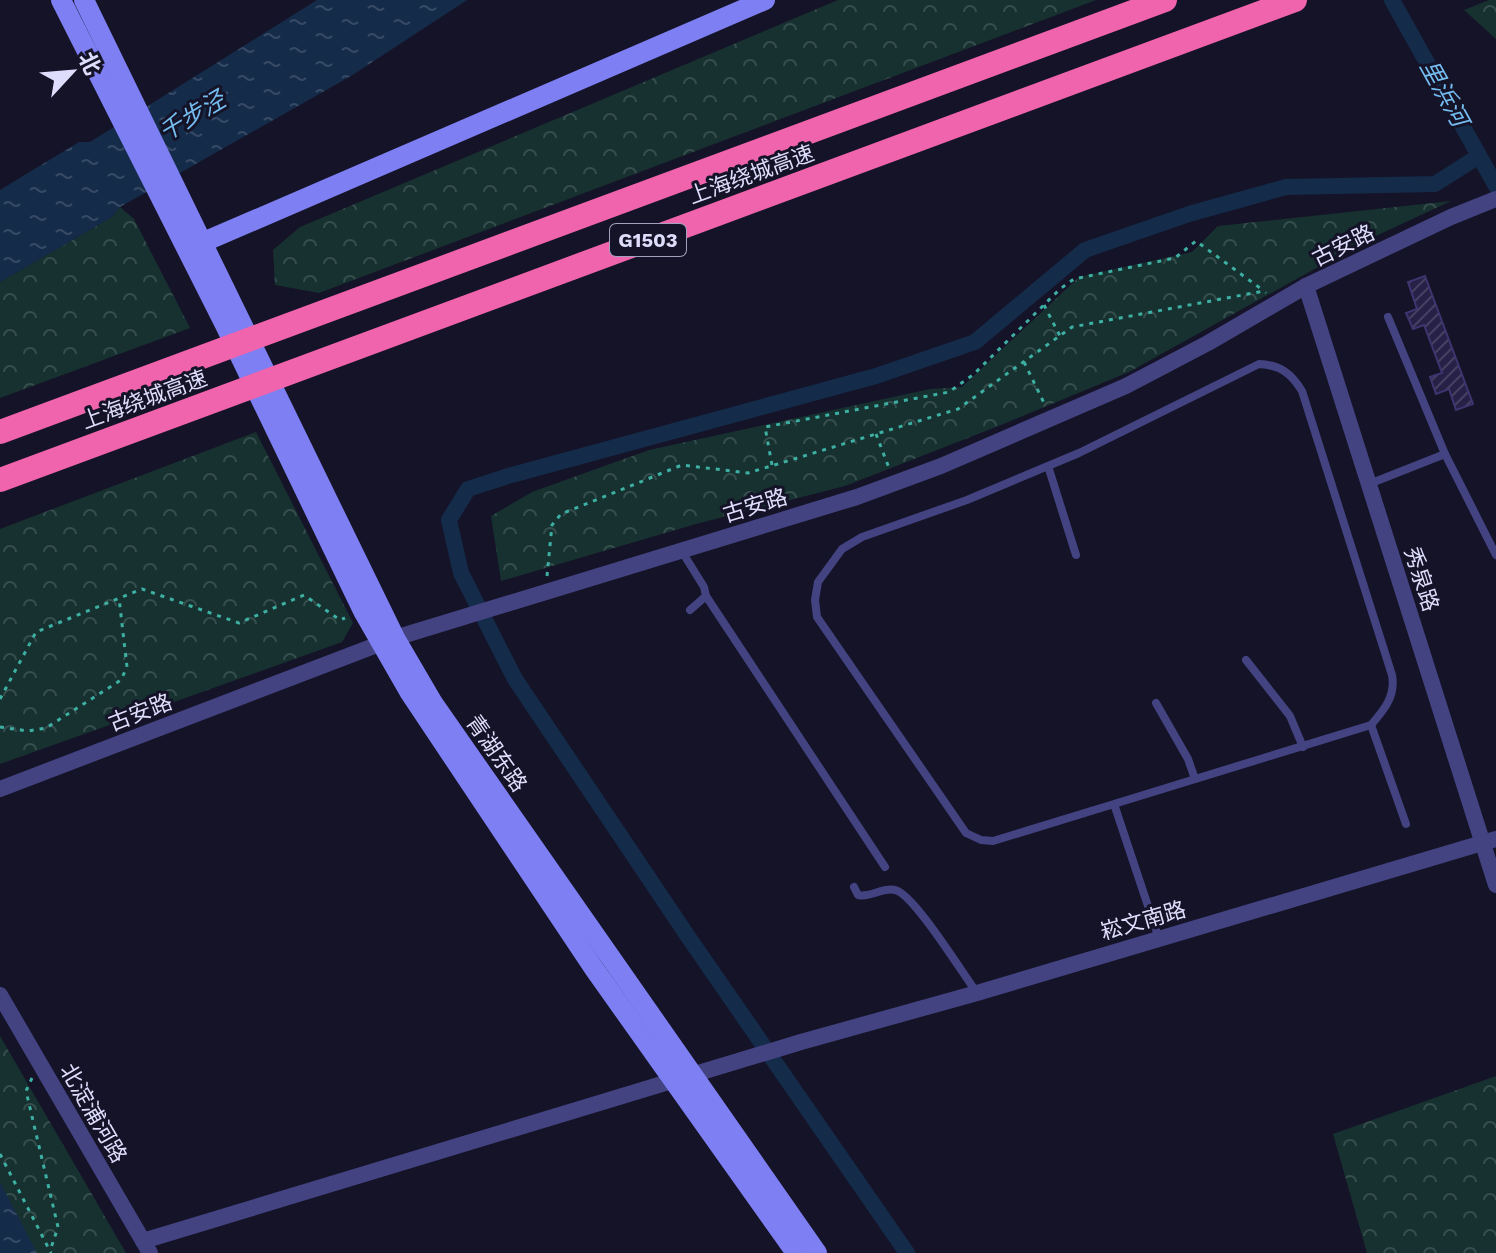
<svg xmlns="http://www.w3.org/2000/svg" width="1496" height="1253" viewBox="0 0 1496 1253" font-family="'Work Sans','Noto Sans SC',sans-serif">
<defs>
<pattern id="park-crowns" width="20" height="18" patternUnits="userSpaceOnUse" patternTransform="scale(2)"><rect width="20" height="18" fill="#16312f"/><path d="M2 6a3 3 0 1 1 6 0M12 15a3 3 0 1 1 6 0" fill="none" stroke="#374e4e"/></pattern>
<pattern id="water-ripples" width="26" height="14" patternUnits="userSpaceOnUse" patternTransform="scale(2)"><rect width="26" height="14" fill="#142b4a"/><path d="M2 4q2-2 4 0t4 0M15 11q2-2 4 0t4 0" fill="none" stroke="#364965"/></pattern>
<pattern id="building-hatch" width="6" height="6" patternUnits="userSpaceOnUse" patternTransform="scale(2)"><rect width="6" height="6" fill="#272147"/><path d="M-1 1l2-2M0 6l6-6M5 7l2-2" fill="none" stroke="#464162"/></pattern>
</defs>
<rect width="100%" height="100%" fill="#151327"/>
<g fill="url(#park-crowns)">
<path d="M838 0H1096L319 293 275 285 273 250 300 227Z"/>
<path d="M1489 0H1496V39L1464 10Z"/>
<path d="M1451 201 1365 241 1129 372 1001 425 845 486 696 524 501 581 491 516 532 492 649 450 930 389 962 387 1079 277 1192 252 1218 226Z"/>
<path d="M120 207 134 219 190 328 0 398V282L112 217Z"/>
<path d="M256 432 353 623 342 642 0 764V529Z"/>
<path d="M0 1036 126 1253H0Z"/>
<path d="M1496 1076V1253H1367L1333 1134Z"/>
</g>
<g fill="url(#water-ripples)">
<path d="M317 0H467L351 76 120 207 112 217 0 282V190L79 142H90Z"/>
<path d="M0 1182 37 1253H0Z"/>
</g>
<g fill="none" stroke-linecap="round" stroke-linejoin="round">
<g stroke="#142b4a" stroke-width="16">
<path d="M1392 0 1496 186"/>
<path d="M907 1253 689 938 515 679 461 573 449 520 468 489 508 476 876 376 975 342 1085 250 1189 214 1286 187 1435 184 1479 156"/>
</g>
</g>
<path fill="url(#building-hatch)" stroke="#3e3570" stroke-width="2" d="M1425 276 1473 404 1456 410 1449 389 1436 394 1430 377 1442 373 1424 325 1413 329 1406 313 1417 309 1408 282Z"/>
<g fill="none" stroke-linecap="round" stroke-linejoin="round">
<g stroke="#3dafa3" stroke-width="3" stroke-dasharray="4 6" stroke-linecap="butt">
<path d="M1044 305 1060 336"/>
<path d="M1024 362 1045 405"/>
<path d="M876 434 889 468"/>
<path d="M772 465 765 427 949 392 974 374 1060 289 1074 279 1175 258 1196 241 1264 291"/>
<path d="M547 576 552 525 561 514 682 465 748 473 958 409 1072 327 1264 291 1266 293"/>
<path d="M0 699 36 632 142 589 239 623 304 595 340 620 345 618"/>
<path d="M0 727 28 731 46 728 121 680 127 667 119 598"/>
<path d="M32 1078 26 1091 58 1227 50 1251"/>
<path d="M0 1154 51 1253"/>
</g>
<g stroke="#434382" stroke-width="8">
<path d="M1388 317 1445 454 1496 555"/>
<path d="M1048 466 1076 555"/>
<path d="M1369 484 1445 454"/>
<path d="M681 550 704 587 706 596 690 610"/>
<path d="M706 596 885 867"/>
<path d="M1246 660 1290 716 1303 747"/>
<path d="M1156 703 1188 759 1195 779"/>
<path d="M1371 725 1406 824"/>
<path d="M1114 804 1371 725C1384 710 1396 696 1392 675L1302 391C1291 373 1280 365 1259 364L1079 453 967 500 862 537 842 549 818 582 815 600 817 617 966 833 981 840 993 841 1114 804 1159 939"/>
<path d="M854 887 858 895C871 898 882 887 895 890 913 893 963 974 977 993"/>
</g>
<g stroke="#434382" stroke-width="16">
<path d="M1306 286 1496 885"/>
<path d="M0 789 395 638 857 497 941 466 1126 386 1208 343 1306 286 1451 217 1496 199"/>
<path d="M0 995 150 1253"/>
<path d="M143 1241 801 1042 977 993 1496 839"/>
</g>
<g stroke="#7d7ff2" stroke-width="20">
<path d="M61 0 225 325 363 611 410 693 595 970 796 1253"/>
<path d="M84 0 395 638 433 703 817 1253"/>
<path d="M192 247 765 0"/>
</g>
<g stroke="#f064ad" stroke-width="24">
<path d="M0 432 1165 0"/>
<path d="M0 480 1295 0"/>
</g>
</g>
<g text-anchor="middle" stroke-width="6" stroke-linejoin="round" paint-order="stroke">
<rect fill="#151327" stroke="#a2a0bc" stroke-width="2" x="610" y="224" width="76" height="32" rx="6"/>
<g font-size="20" font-weight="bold" fill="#dfddfc">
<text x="648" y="247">G1503</text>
</g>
<g font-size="22" fill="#dfddfc" stroke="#151327">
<text transform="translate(751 174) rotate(-20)" y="8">上海绕城高速</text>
<text transform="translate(1343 245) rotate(-26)" y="8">古安路</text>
<text transform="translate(144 399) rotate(-20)" y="8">上海绕城高速</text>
<text transform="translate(755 505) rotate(-17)" y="8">古安路</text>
<text transform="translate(1422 579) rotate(72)" y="8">秀泉路</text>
<text transform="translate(140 712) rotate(-21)" y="8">古安路</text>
<text transform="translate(497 753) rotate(55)" y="8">青湖东路</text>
<text transform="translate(1143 920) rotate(-16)" y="8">崧文南路</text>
<text transform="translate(94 1113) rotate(60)" y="8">北淀浦河路</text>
</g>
<g font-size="24" font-style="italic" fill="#75bdf1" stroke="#151327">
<text transform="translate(1444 93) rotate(61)" y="8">里浜河</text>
<text transform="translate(192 116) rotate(-31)" y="8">千步泾</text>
</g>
</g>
<g transform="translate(72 72) rotate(64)" stroke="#151327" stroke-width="6" paint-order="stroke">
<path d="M0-6L14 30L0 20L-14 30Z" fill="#dfddfc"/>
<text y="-12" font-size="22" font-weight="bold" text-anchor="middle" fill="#dfddfc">北</text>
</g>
</svg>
